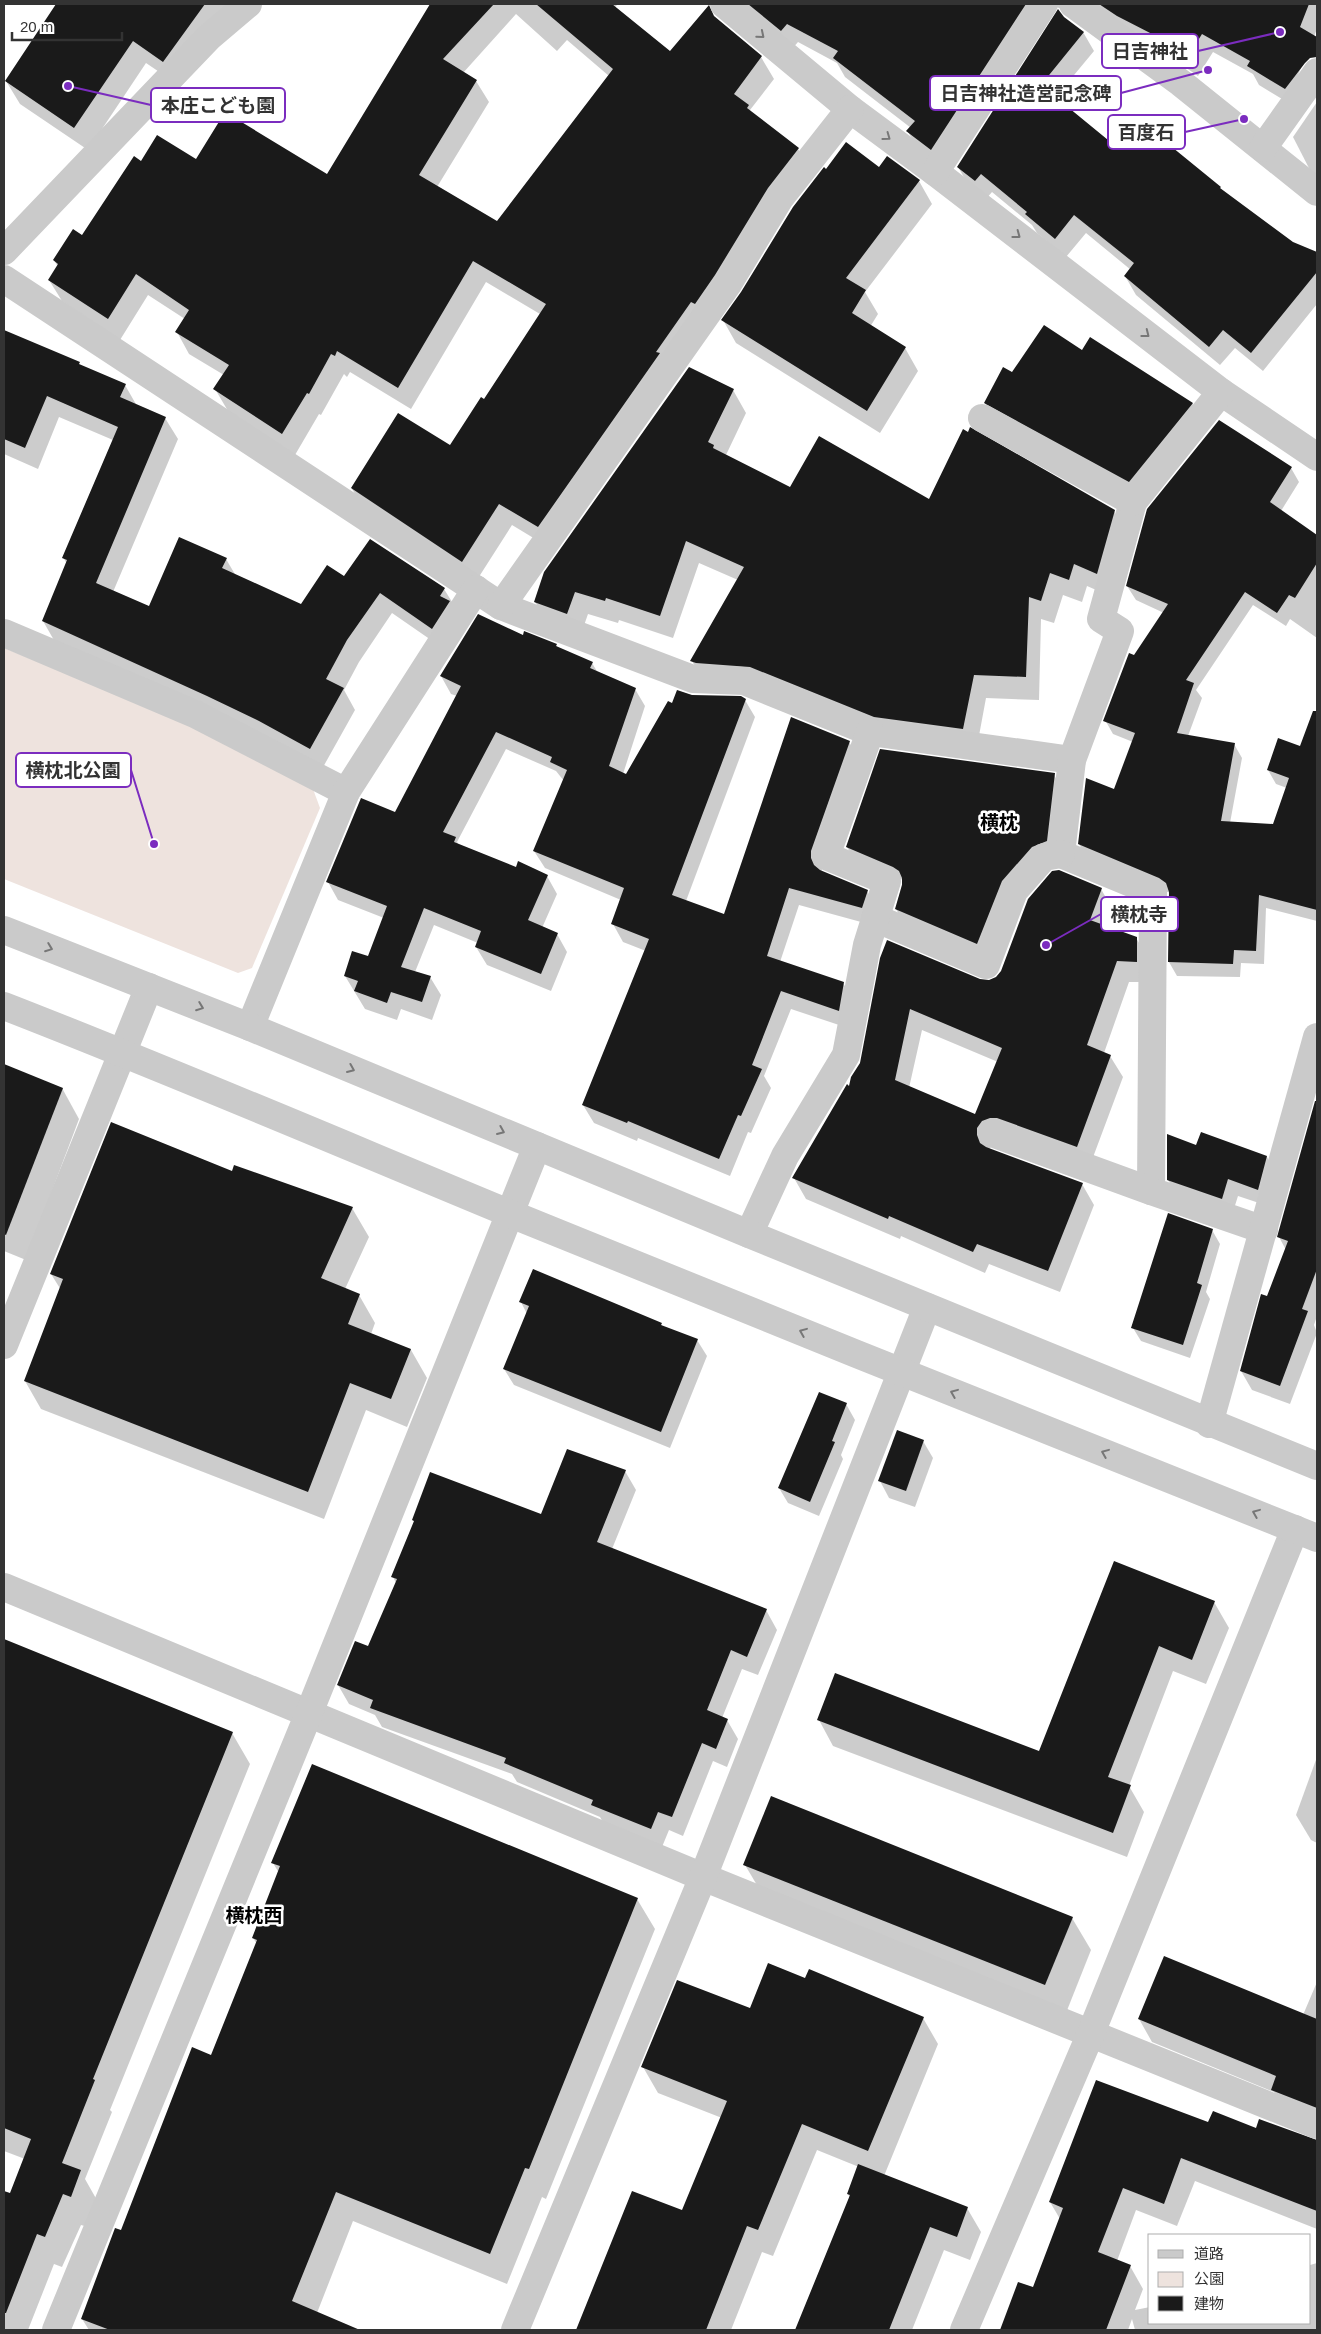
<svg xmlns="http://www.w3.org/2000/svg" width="1321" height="2334" viewBox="0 0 1321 2334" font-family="Arial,'Noto Sans JP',sans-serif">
<rect width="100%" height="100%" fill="#fff"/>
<path fill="#eee3de" d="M4 648 186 721 313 789 320 808 252 968 238 973 4 879Z"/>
<g fill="#0003" fill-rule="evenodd">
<path d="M58 4H233L177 84 146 63 88 150 20 104 6 81Z"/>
<path d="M432 4H618L615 7 670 53 728 29 761 57 774 79 750 110 753 115 798 149 811 171 550 548 512 525 475 583 365 510 352 489 450 446 484 401 540 314 486 282 411 409 350 372 347 377 344 374 321 415 319 414 295 455 228 411 215 389 224 375 189 354 177 332 185 319 148 295 120 340 62 301 49 280 58 267 54 260 82 237 142 163 197 161 328 176ZM516 14 557 51 567 40 609 76 498 223 437 187 489 102 476 81 463 73Z"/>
<path d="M746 4H1082L1065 10 1056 7 942 167 919 150 908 132 911 128 845 77 837 63 798 42 792 49 755 18Z"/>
<path d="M1084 4H1241L1247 8 1248 4H1317V29L1287 102 1259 85 1253 74 1213 52 1198 76 1166 54 1129 35Z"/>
<path d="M1063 18 1083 32 1094 51 1055 98 1109 141 1165 148 1168 145 1223 192 1292 243 1317 253V304L1263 371 1235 348 1220 365 1136 295 1125 276 1131 270 1086 233 1066 257 1037 233 1032 225 992 192 986 199 969 186 958 167Z"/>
<path d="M1317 102V177L1311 172 1293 137Z"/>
<path d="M880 168 919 181 932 204 865 292 878 314 870 327 905 348 918 371 880 433 736 343 723 320Z"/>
<path d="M4 332 125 385 137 406 165 418 178 439 113 592 149 608 226 559 236 576 301 605 344 578 444 589 457 610 444 649 392 613 359 662 344 690 355 710 322 769 55 642 43 621 67 564 63 557 113 440 59 417 38 469 4 454Z"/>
<path d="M1082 352 1192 403 1200 418 1138 496 994 418 985 403 1013 374Z"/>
<path d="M733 390 746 413 726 455 790 489 930 501 1114 511 1127 534 1110 596 1087 586 1082 602 1063 595 1054 623 1041 619 1039 700 986 698 976 752 764 689 705 684 692 661 738 580 699 563 673 638 619 620 618 623 588 614 580 637 549 625 535 602Z"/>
<path d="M1219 421 1291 468 1299 482 1281 511 1317 536V638L1290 619 1286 626 1253 605 1196 690 1202 698 1188 736 1234 744 1242 758 1230 823 1274 826 1287 788 1276 784 1268 770 1279 740 1317 754V921L1266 908 1264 964 1241 963 1240 977 1177 976 1169 962 1170 893 1087 858 1079 844 1114 790 1133 742 1113 734 1105 720 1135 656 1164 613 1136 600 1127 586Z"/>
<path d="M523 636 556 645 558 648 592 663 598 673 635 689 645 706 623 774 627 775 673 704 692 696 745 700 755 717 686 901 725 915 849 742 860 760 821 872 867 891 877 909 872 925 799 905 780 962 843 983 854 1001 848 1028 791 1009 764 1076 771 1088 751 1133 748 1132 730 1176 638 1138 637 1141 594 1123 583 1105 646 951 623 942 613 924 621 900 545 868 534 851 564 781 556 771 506 749 457 842 459 845 516 869 547 876 557 894 542 928 557 934 567 952 551 991 487 965 476 947 478 943 434 925 415 972 430 977 441 995 432 1020 401 1009 397 1020 365 1009 345 976 368 958 384 918 338 900 328 882 395 814 457 696 451 694 441 676Z"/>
<path d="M1054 775 1061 787 1053 853 984 956 903 922 896 909 903 880 854 859 847 847Z"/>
<path d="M1101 889 1113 910 1107 927 1136 938 1149 959 1148 982H1129L1104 1053 1110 1056 1123 1077 1089 1168 994 1142 989 1150 1082 1184 1094 1205 1060 1292 989 1264 985 1273 901 1236 900 1239 806 1199 794 1178 850 1088 863 1058 882 958 989 982 997 978ZM922 1030 998 1062 976 1116 909 1088Z"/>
<path d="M4 1066 62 1088 79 1119 26 1260 4 1251Z"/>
<path d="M1317 1099V1316L1314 1325 1317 1333 1290 1404 1252 1390 1241 1371 1286 1250 1279 1237Z"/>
<path d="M1197 1147 1267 1157 1276 1174 1268 1206 1238 1196 1232 1215 1178 1197 1168 1180Z"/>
<path d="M232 1173 352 1208 369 1237 345 1289 359 1295 375 1323 371 1334 411 1350 427 1378 407 1427 366 1410 324 1519 41 1409 25 1381 61 1290 51 1274Z"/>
<path d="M1212 1230 1220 1244 1206 1292 1210 1299 1190 1358 1141 1341 1133 1328Z"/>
<path d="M521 1302 661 1324 663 1328 697 1340 707 1356 670 1448 514 1385 504 1369 527 1314Z"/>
<path d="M846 1404 855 1420 841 1455 843 1459 819 1516 788 1503 779 1488Z"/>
<path d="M923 1441 933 1458 915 1507 889 1498 880 1481Z"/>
<path d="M625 1471 636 1490 612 1549 766 1610 777 1630 758 1675 742 1669 722 1718 727 1720 738 1739 727 1767 713 1761 683 1836 669 1830 662 1847 604 1824 600 1817 517 1782 512 1774 382 1727 375 1715 349 1704 338 1685 369 1648 396 1583 393 1577 415 1523 413 1520 541 1516Z"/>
<path d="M1115 1562 1214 1602 1229 1628 1206 1684 1173 1671 1129 1786 1144 1812 1127 1857 833 1746 819 1720 1040 1752Z"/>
<path d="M4 1641 232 1733 250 1764 110 2110 112 2112 85 2179 98 2202 88 2227 81 2225 62 2267 54 2264 28 2330H4V2192L11 2195 25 2159 4 2151Z"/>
<path d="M1317 1757V1843L1311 1840 1296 1815Z"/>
<path d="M273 1863 637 1899 655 1929 546 2199 542 2197 507 2284 353 2221 317 2313 357 2330H89L82 2319 121 2231 212 2057 257 1944 253 1938 279 1873Z"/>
<path d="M745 1865 1072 1918 1091 1950 1064 2018 764 1897Z"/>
<path d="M806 1980 923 2018 938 2044 884 2176 967 2208 981 2232 970 2260 944 2250 912 2330H796L850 2198 848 2194 859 2167 817 2150 773 2256 762 2252 731 2330H577L633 2192 682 2212 722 2118 658 2093 643 2067Z"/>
<path d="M1317 1982V2125L1286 2113 1274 2092 1152 2042 1139 2019 1303 2015Z"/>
<path d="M1208 2124 1256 2130 1317 2142V2229L1195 2181 1177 2226 1136 2210 1117 2261 1130 2266 1143 2289 1135 2310 1150 2307V2323H1310V2265L1317 2263V2330H1135L1132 2319 1128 2330H1001L1019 2284 1034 2289 1060 2219 1050 2202Z"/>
</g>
<g fill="#1a1a1a" fill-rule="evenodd">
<path d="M56 4H205L163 62 133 41 74 128 5 81Z"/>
<path d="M430 4H494L443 59 477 80 419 175 497 221 613 69 536 4H612L670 51 709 5 714 16 762 56 734 94 749 105 747 108 799 148 768 188 715 275 695 304 691 302 656 352 660 353 538 527 499 504 462 562 351 488 398 413 450 445 481 397 484 399 546 304 473 261 398 388 337 351 335 356 331 354 309 394 307 393 282 434 213 389 229 365 175 332 189 310 136 274 108 319 48 280 58 264 53 260 73 229 82 235 134 156 141 161 157 135 196 159 225 112 327 174Z"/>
<path d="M748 4H1026L931 150 906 131 915 121 833 58 838 51 787 24 781 31Z"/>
<path d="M1099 4H1309L1300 27 1317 37V57L1310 58 1305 63 1285 89 1247 66 1250 61 1202 34 1187 58 1154 35 1117 16Z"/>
<path d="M1058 9 1064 17 1084 32 1041 85 1108 140 1127 116 1165 146 1167 143 1221 187 1220 188 1293 242 1317 252V272L1251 353 1223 330 1209 347 1124 276 1134 263 1074 215 1055 239 1025 214 1027 212 981 174 975 181 957 167Z"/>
<path d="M846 142 879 167 887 156 920 180 846 278 866 290 852 313 906 347 867 411 721 320 741 292 793 207 824 167 826 169Z"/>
<path d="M1044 325 1082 350 1090 337 1193 403 1129 482 984 403 1003 367 1012 372Z"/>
<path d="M4 330 80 362 79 364 126 384 120 397 166 417 96 583 149 606 179 537 227 558 222 568 301 604 327 565 344 576 370 539 445 588 440 596 450 601 432 629 380 593 347 640 326 679 344 688 310 749 259 721 207 696 42 621 67 560 62 558 118 427 47 396 25 448 4 439Z"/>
<path d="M689 367 734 389 708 442 714 445 713 448 790 487 819 436 929 499 963 429 968 432 970 427 1115 510 1097 574 1074 564 1069 580 1050 573 1041 601 1029 597 1026 677 974 675 963 729 874 717 750 667 696 663 690 661 744 567 686 541 660 616 606 598 605 601 575 592 567 614 534 602 544 572Z"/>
<path d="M1219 420 1292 467 1270 502 1317 535V563L1295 598 1289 595 1277 613 1245 592 1186 680 1194 683 1177 733 1235 743 1221 821 1273 824 1289 778 1267 770 1278 738 1300 746 1313 711H1317V910L1259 895 1256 951 1234 950 1233 964 1168 962 1169 892 1166 883 1159 878 1078 844 1086 778 1114 789 1135 733 1103 721 1129 653 1134 655 1168 604 1126 586 1147 509Z"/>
<path d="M478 614 523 635 524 631 557 644 556 646 593 662 590 668 636 688 609 766 626 774 668 701 672 703 677 690 692 695 741 696 746 699 672 895 724 914 791 717 850 741 811 851V858L814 865 820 870 868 890 862 908 789 888 767 956 844 982 839 1011 781 991 752 1065 762 1069 741 1116 738 1115 719 1159 628 1121 627 1123 582 1105 649 939 611 924 624 888 533 851 567 770 550 762 552 757 496 732 443 832 456 837 454 842 516 867 518 861 548 875 528 920 558 933 541 974 475 947 481 931 424 908 401 967 431 976 422 1002 391 992 387 1003 354 991 358 981 344 976 352 951 368 956 387 906 326 882 361 798 395 812 461 686 440 676Z"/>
<path d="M880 749 1055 773 1047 841 1032 847 1002 881 977 944 895 909 902 885V878L899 871 893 867 846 847Z"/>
<path d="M1059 870 1102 888 1090 920 1137 937V962L1117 961 1087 1045 1111 1055 1077 1147 997 1118H990L982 1121 977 1128V1135L980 1143 986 1147 1083 1183 1048 1271 977 1244 973 1252 889 1216 888 1219 792 1178 847 1084 849 1086 851 1077 860 1063 880 958 887 940 980 979 989 980 996 977 1001 971 1028 899 1052 871ZM910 1009 1002 1048 975 1114 895 1080Z"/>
<path d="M4 1064 63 1088 6 1235 4 1234Z"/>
<path d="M1315 1101H1317V1269L1302 1309 1308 1311 1280 1386 1240 1371 1261 1294 1267 1296 1288 1241 1277 1237Z"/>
<path d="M111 1122 232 1171 234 1165 353 1207 321 1278 360 1294 348 1324 411 1349 391 1399 350 1383 308 1492 24 1381 63 1279 50 1274Z"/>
<path d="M1201 1132 1267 1156 1258 1190 1228 1179 1222 1199 1167 1180V1134L1196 1145Z"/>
<path d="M1168 1213 1213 1229 1197 1283 1202 1285 1183 1345 1131 1328Z"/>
<path d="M533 1269 662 1323 661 1325 698 1339 661 1432 503 1369 529 1306 519 1302Z"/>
<path d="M819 1392 847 1403 832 1441 835 1442 810 1502 778 1488Z"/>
<path d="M897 1430 924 1440 906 1491 878 1481Z"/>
<path d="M567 1449 626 1470 597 1542 767 1609 747 1657 731 1650 707 1710 728 1719 716 1749 702 1743 672 1817 658 1812 651 1829 591 1805 593 1800 504 1763 506 1758 370 1708 373 1700 337 1685 355 1641 368 1646 397 1579 391 1577 414 1521 412 1520 430 1472 541 1514Z"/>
<path d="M1114 1561 1215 1601 1192 1660 1159 1646 1108 1777 1131 1785 1113 1833 817 1720 835 1673 1039 1751Z"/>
<path d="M4 1639 233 1732 93 2079 95 2080 62 2163 81 2170 71 2197 63 2194 45 2237 37 2234 6 2313H4V2191L10 2193 31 2139 4 2128Z"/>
<path d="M312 1764 638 1898 529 2169 525 2168 490 2254 336 2192 292 2301 360 2330H110L81 2319 115 2228 121 2230 192 2047 211 2055 257 1940 252 1938 280 1866 271 1863Z"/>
<path d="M771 1796 1073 1917 1045 1985 743 1865Z"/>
<path d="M1164 1956 1317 2019V2108L1271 2090 1276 2076 1138 2019Z"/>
<path d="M768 1963 805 1978 809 1969 924 2017 868 2151 802 2124 758 2230 747 2226 706 2330H576L632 2191 682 2210 727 2101 641 2067 677 1980 750 2008Z"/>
<path d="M1096 2080 1208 2122 1213 2111 1256 2128 1259 2119 1317 2140V2211L1181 2158 1164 2204 1123 2188 1098 2252 1131 2265 1106 2330H1000L1018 2282 1033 2287 1063 2208 1049 2202Z"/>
<path d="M858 2164 968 2207 957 2237 930 2227 889 2330H795L850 2195 847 2194Z"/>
</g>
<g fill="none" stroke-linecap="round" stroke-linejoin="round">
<g stroke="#cacaca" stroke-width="28">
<path d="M724 4 850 109 935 172 1221 392 1317 457"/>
<path d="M1073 4 1181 83 1317 192"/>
<path d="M1263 148 1317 72"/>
<path d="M935 172 1044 4"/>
<path d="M4 251 209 37 248 4"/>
<path d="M4 279 501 606 693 679 744 681 870 732 1072 760"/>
<path d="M1221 392 1133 502 1101 619 1120 631 1072 760 1061 854 1153 892 1151 1191 1264 1230"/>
<path d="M982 418 1133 502"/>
<path d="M501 606 728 284 780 198 850 109"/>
<path d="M4 633 195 714 346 792"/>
<path d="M875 918 986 965 1014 891 1044 857 1061 854"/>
<path d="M250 1027 346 792 476 589"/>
<path d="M992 1133 1151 1191"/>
<path d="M749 1234 785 1156 846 1055 867 945 887 881 826 856 870 732"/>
<path d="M4 1345 149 987"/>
<path d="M1209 1424 1317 1037"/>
<path d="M4 1587 703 1877 1317 2125"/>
<path d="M56 2330 309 1713 537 1146"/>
<path d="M515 2330 703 1877 927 1307"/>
<path d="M964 2330 1091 2033 1295 1529"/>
</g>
<g stroke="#cacaca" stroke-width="28">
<path d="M4 930 250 1027 749 1234 1317 1466"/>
<path d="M4 1006C174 1072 342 1144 511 1214 779 1324 1048 1430 1317 1538"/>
</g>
</g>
<defs><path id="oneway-chevron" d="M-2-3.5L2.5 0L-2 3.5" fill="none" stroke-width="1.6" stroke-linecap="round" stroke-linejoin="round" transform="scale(1.25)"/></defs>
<g stroke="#777">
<use href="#oneway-chevron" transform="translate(761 35) rotate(40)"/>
<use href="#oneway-chevron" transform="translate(887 137) rotate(36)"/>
<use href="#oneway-chevron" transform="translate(1017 235) rotate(37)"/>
<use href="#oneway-chevron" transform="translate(1146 334) rotate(38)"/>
<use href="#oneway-chevron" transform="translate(49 948) rotate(21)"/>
<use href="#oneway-chevron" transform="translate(200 1007) rotate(21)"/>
<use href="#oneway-chevron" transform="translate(351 1069) rotate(23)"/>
<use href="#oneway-chevron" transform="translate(501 1131) rotate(23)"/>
<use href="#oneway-chevron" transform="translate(803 1332) rotate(-158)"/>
<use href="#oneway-chevron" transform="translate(954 1393) rotate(-158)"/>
<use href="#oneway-chevron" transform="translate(1105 1453) rotate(-158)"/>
<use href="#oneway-chevron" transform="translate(1256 1513) rotate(-158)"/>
</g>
<g text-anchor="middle" stroke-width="5" stroke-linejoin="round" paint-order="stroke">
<g font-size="19" font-weight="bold" fill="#000" stroke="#fff">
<text x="999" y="829">横枕</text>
<text x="254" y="1922">横枕西</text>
</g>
</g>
<path fill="none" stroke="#7b2cbf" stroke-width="2" d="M1280 32L1198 51M1208 70L1121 93M68 86L151 105M1244 119L1185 132M154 844L131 770M1046 945L1101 914"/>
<g fill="#7b2cbf" stroke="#fff" stroke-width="2">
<circle cx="1280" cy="32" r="5"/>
<circle cx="1208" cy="70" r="5"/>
<circle cx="68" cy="86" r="5"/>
<circle cx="1244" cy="119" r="5"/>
<circle cx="154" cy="844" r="5"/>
<circle cx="1046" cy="945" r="5"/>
</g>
<g fill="#fff" stroke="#7b2cbf" stroke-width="2">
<rect x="1102" y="34" width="96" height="34" rx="5"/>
<rect x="930" y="76" width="191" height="34" rx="5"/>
<rect x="151" y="88" width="134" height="34" rx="5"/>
<rect x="1108" y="115" width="77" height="34" rx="5"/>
<rect x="16" y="753" width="115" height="34" rx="5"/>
<rect x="1101" y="897" width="77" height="34" rx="5"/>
</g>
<g font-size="19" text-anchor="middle" font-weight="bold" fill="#333">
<text x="1150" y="58">日吉神社</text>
<text x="1026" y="100">日吉神社造営記念碑</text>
<text x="218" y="112">本庄こども園</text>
<text x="1146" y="139">百度石</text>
<text x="73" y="777">横枕北公園</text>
<text x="1139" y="921">横枕寺</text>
</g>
<rect width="1321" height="2334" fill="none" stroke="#333333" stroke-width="10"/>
<rect x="1148" y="2234" width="162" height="90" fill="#ffffff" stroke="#adadad"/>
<rect x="1158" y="2250" width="25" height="8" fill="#cacaca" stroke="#adadad"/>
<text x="1194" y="2259" font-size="15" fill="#333333">道路</text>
<rect x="1158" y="2272" width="25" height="15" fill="#eee3de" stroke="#adadad"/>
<text x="1194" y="2284" font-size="15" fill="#333333">公園</text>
<rect x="1158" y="2296" width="25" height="15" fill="#1a1a1a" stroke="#adadad"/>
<text x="1194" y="2309" font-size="15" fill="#333333">建物</text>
<path d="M12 32v8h110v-8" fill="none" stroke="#333333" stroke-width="2.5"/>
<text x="20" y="32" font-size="15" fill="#333333" stroke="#ffffff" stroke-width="4" paint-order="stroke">20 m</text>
</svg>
